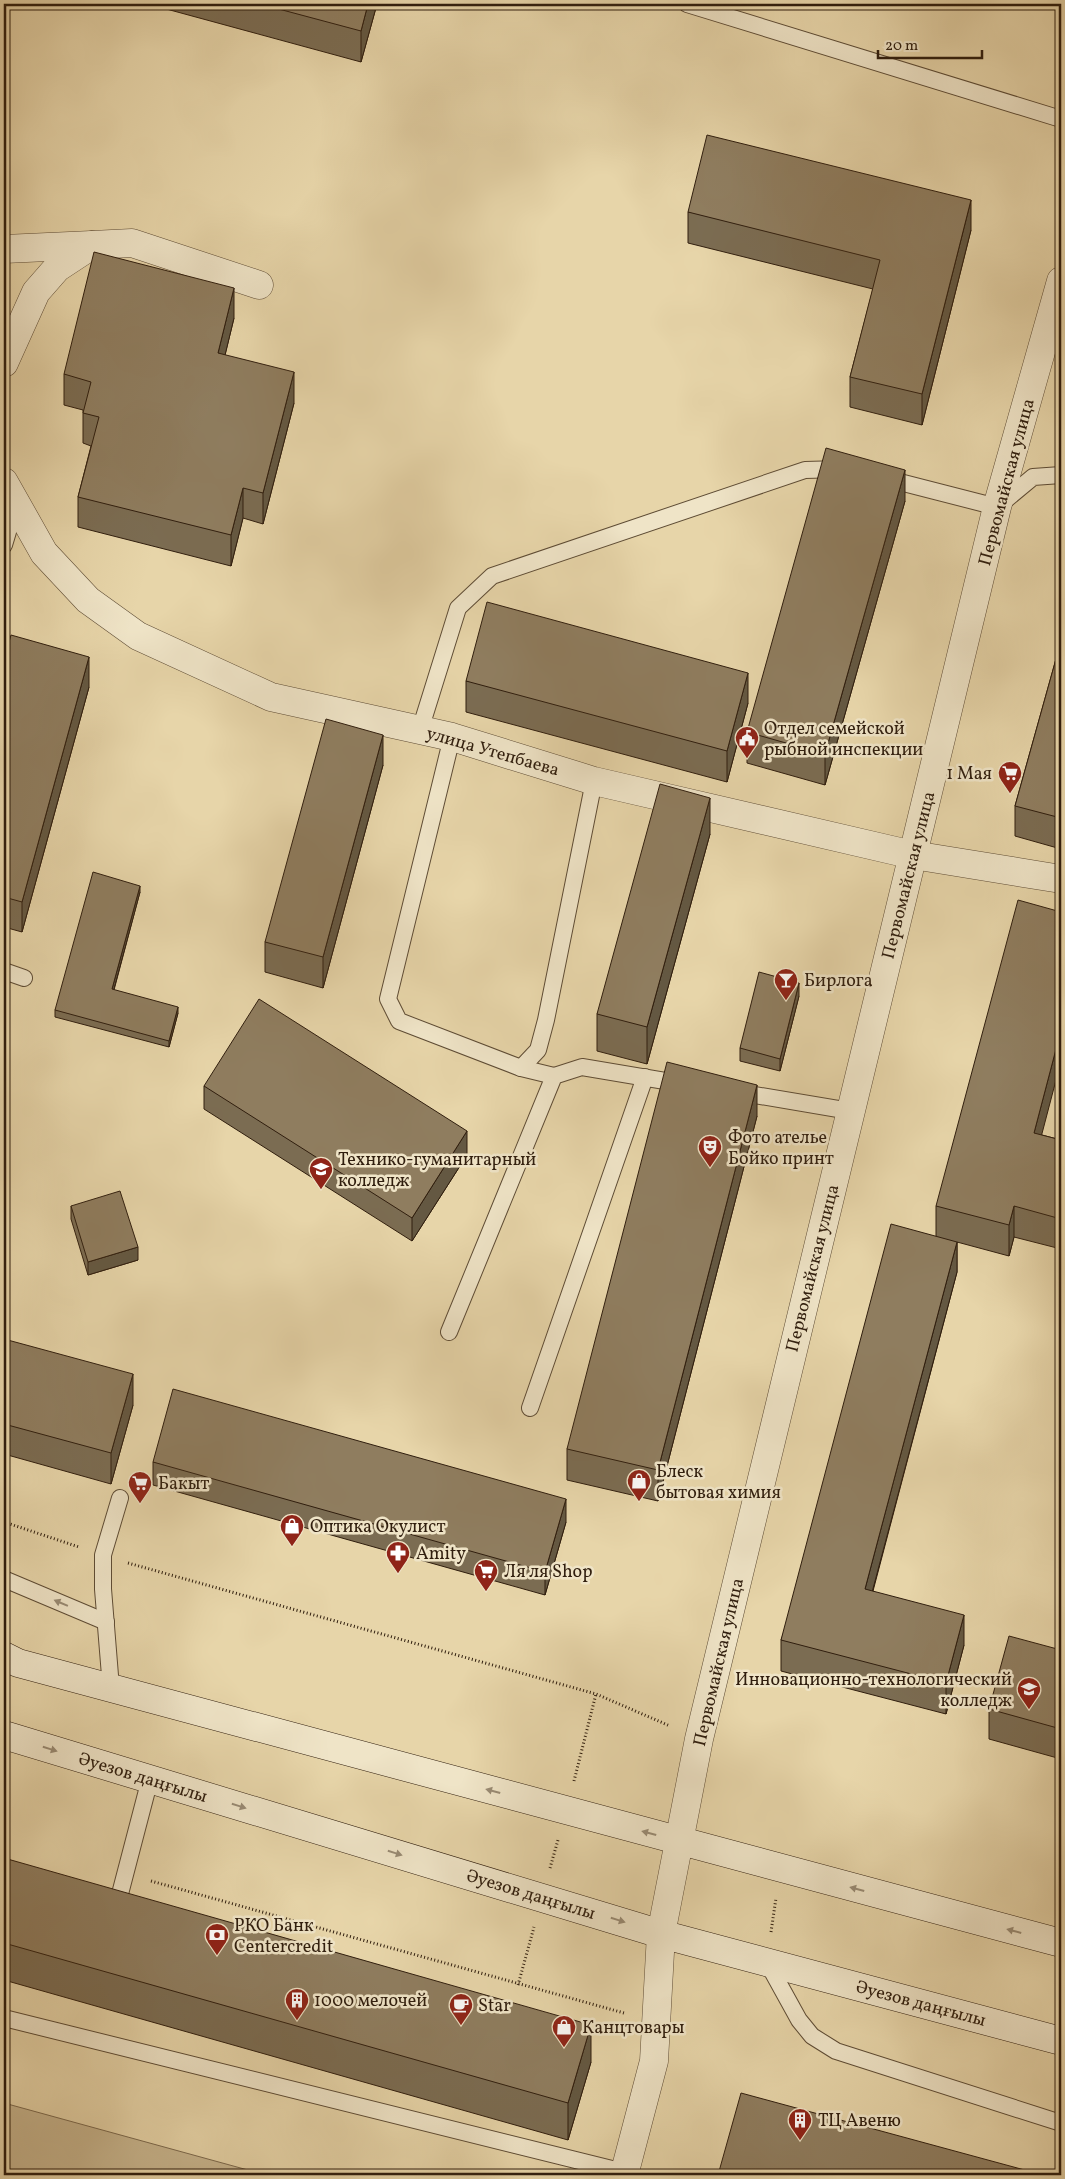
<svg xmlns="http://www.w3.org/2000/svg" width="1065" height="2179" viewBox="0 0 1065 2179" font-family="Vollkorn,serif">
<rect width="100%" height="100%" fill="#e7d5a9"/>
<filter id="stains"><feTurbulence type="fractalNoise" baseFrequency=".004" numOctaves="4"/><feColorMatrix values="0 0 0 0 .2 0 0 0 0 .09 0 0 0 0 .02 0 0 0 .5 -.17"/></filter>
<radialGradient id="worn" r=".72"><stop offset=".6" stop-color="#630" stop-opacity="0"/><stop offset="1" stop-color="#630" stop-opacity=".3"/></radialGradient>
<path fill="#c8b68f" stroke="#7c6a4e" d="M4 2103 266 2175H4Z"/>
<g fill="none" stroke-linecap="round" stroke-linejoin="round">
<g stroke="#5e4c35" stroke-width="18">
<g id="service">
<path d="M687 4 1061 119"/>
<path d="M884 478 997 507 1033 477 1061 475"/>
<path d="M4 545 16 505"/>
<path d="M420 730 458 608 492 576 805 470 841 469"/>
<path d="M452 737 388 999 399 1021 521 1068 538 1050 546 1020 594 781"/>
<path d="M4 971 24 978"/>
<path d="M521 1068 554 1076"/>
<path d="M737 1092 850 1111"/>
<path d="M449 1332 554 1076 582 1067 683 1084"/>
<path d="M530 1408 645 1077"/>
<path d="M4 1579 106 1622"/>
<path d="M111 1688 103 1589V1555L120 1498"/>
<path d="M115 1913 150 1779"/>
<path d="M767 1962 799 2020 812 2036 836 2051 1061 2123"/>
<path d="M4 2018 624 2172"/>
</g>
</g>
<g stroke="#5e4c35" stroke-width="29">
<g id="minor">
<path d="M4 249 92 245"/>
<path d="M4 363 36 292 57 268 92 245 132 243 259 285"/>
<path d="M4 482 44 553 88 600 138 636 271 697 452 737 594 781 913 855 1061 879"/>
<path d="M624 2175 654 2061 661 1934 699 1739 997 507 1061 281"/>
</g>
</g>
<g stroke="#301e0e" stroke-width="29">
<g id="secondary">
<path d="M4 1656 18 1663 1061 1943"/>
<path d="M4 1735 661 1934 1061 2041"/>
</g>
</g>
<g stroke="#301e0e" stroke-width="3" stroke-dasharray="1 2.5" stroke-linecap="butt">
<path d="M1057 91 1061 78"/>
<path d="M4 1522 79 1547"/>
<path d="M128 1563 596 1694 670 1726"/>
<path d="M574 1781 596 1694"/>
<path d="M550 1868 558 1840"/>
<path d="M151 1881 624 2013"/>
<path d="M771 1932 776 1898"/>
<path d="M518 1985 534 1927"/>
</g>
<use href="#service" stroke="#efe4c7" stroke-width="16"/>
<use href="#minor" stroke="#efe4c7" stroke-width="28"/>
<use href="#secondary" stroke="#efe4c7" stroke-width="28"/>
</g>
<g fill="#7b6c52" stroke="#301e0e">
<path d="M148 4H377L361 62Z"/>
<path d="M688 212 971 230 922 425 850 407V377L873 289 688 243Z"/>
<path d="M234 318 225 355 294 403 263 524 243 518 231 566 78 527V497L91 446 83 443V410L64 405V374Z"/>
<path d="M905 501 825 785 747 763V732Z"/>
<path d="M1061 641V849L1015 836V806Z"/>
<path d="M4 660 89 687 22 932 4 927Z"/>
<path d="M466 681 748 703 727 782 466 712Z"/>
<path d="M383 765 323 988 265 972V942Z"/>
<path d="M710 834 647 1064 597 1051V1014Z"/>
<path d="M140 892 114 990 178 1013 169 1047 55 1017V1010Z"/>
<path d="M799 996 780 1071 740 1061V1048Z"/>
<path d="M204 1086 467 1155 412 1241 204 1109Z"/>
<path d="M757 1116 658 1501 567 1480V1449Z"/>
<path d="M1042 1135 1061 1140V1249L1014 1237 1009 1256 957 1242V1272L873 1591 964 1645 946 1714 781 1671V1640L936 1236V1206Z"/>
<path d="M71 1206 138 1260 88 1275 71 1219Z"/>
<path d="M4 1339 133 1405 111 1484 4 1454Z"/>
<path d="M153 1462 566 1522 545 1595 153 1485Z"/>
<path d="M1061 1650V1759L989 1739V1709Z"/>
<path d="M4 1858 591 2062 568 2140 4 1980Z"/>
</g>
<g fill="#645842" stroke="#301e0e">
<path d="M368 4H377L361 62V31Z"/>
<path d="M971 200V230L922 425V394Z"/>
<path d="M234 288V318L218 384V353Z"/>
<path d="M294 372V403L263 524V493Z"/>
<path d="M905 470V501L825 785V754Z"/>
<path d="M243 488V518L231 566V535Z"/>
<path d="M89 657V687L22 932V902Z"/>
<path d="M748 673V703L727 782V751Z"/>
<path d="M383 735V765L323 988V957Z"/>
<path d="M710 798V834L647 1064V1027Z"/>
<path d="M140 886V892L112 996V989Z"/>
<path d="M799 983V996L780 1071V1059Z"/>
<path d="M178 1007V1013L169 1047V1041Z"/>
<path d="M1061 1030V1061L1034 1164V1133Z"/>
<path d="M757 1085V1116L658 1501V1470Z"/>
<path d="M467 1131V1155L412 1241V1218Z"/>
<path d="M1014 1206V1237L1009 1256V1225Z"/>
<path d="M957 1242V1272L865 1619V1589Z"/>
<path d="M138 1247V1260L88 1275V1262Z"/>
<path d="M133 1374V1405L111 1484V1453Z"/>
<path d="M566 1499V1522L545 1595V1572Z"/>
<path d="M964 1615V1645L946 1714V1683Z"/>
<path d="M591 2025V2062L568 2140V2103Z"/>
</g>
<g fill="#8f7d5f" stroke="#301e0e">
<path d="M260 4H368L361 31Z"/>
<path d="M707 135 971 200 922 394 850 377 880 260 688 212Z"/>
<path d="M94 252 234 288 218 353 294 372 263 493 243 488 231 535 78 497 99 417 83 413 91 382 64 374Z"/>
<path d="M826 448 905 470 825 754 747 732Z"/>
<path d="M487 602 748 673 727 751 466 681Z"/>
<path d="M11 635 89 657 22 902 4 897V660Z"/>
<path d="M1061 641V818L1015 806Z"/>
<path d="M326 719 383 735 323 957 265 942Z"/>
<path d="M660 784 710 798 647 1027 597 1014Z"/>
<path d="M93 872 140 886 112 989 178 1007 169 1041 55 1010Z"/>
<path d="M1018 900 1061 912V1030L1034 1133 1061 1140V1219L1014 1206 1009 1225 936 1206Z"/>
<path d="M759 972 799 983 780 1059 740 1048Z"/>
<path d="M259 999 467 1131 412 1218 204 1086Z"/>
<path d="M667 1062 757 1085 658 1470 567 1449Z"/>
<path d="M120 1191 138 1247 88 1262 71 1206Z"/>
<path d="M891 1224 957 1242 865 1589 964 1615 946 1683 781 1640Z"/>
<path d="M4 1339 133 1374 111 1453 4 1424Z"/>
<path d="M173 1389 566 1499 545 1572 153 1462Z"/>
<path d="M1009 1636 1061 1650V1729L989 1709Z"/>
<path d="M4 1858 591 2025 568 2103 4 1943Z"/>
<path d="M741 2093 1043 2175H718Z"/>
</g>
<defs><path id="oneway-solid" d="M-6-.8H1V-3.2L6.5 0L1 3.2V.8H-6Z" transform="scale(1.25)"/></defs>
<g fill="#998b74">
<use href="#oneway-solid" transform="translate(61 1603) rotate(-157)"/>
<use href="#oneway-solid" transform="translate(50 1749) rotate(17)"/>
<use href="#oneway-solid" transform="translate(493 1791) rotate(-165)"/>
<use href="#oneway-solid" transform="translate(239 1806) rotate(17)"/>
<use href="#oneway-solid" transform="translate(649 1833) rotate(-165)"/>
<use href="#oneway-solid" transform="translate(395 1853) rotate(17)"/>
<use href="#oneway-solid" transform="translate(857 1889) rotate(-165)"/>
<use href="#oneway-solid" transform="translate(618 1920) rotate(17)"/>
<use href="#oneway-solid" transform="translate(1014 1931) rotate(-165)"/>
</g>
<defs>
<g id="civic-pin" transform="scale(1.25)"><path d="M0 17L-7.5 6A9.5 9.5 0 1 1 7.5 6Z" fill="#8f2418" stroke="#efe4c7"/><path d="M-.6-6.5H3V-4.5H.6V-3L4-1V1h2V6H-6V1h2V-1L-.6-3ZM-1.2 2.5V6h2.4V2.5Z" fill="#fff"/></g>
<g id="supermarket-pin" transform="scale(1.25)"><path d="M0 17L-7.5 6A9.5 9.5 0 1 1 7.5 6Z" fill="#8f2418" stroke="#efe4c7"/><path d="M-6-5.5h2.5l.6 2H6L4.5 2H-2.5L-4.4-4H-6ZM-1.5 3.2a1.3 1.3 0 1 0 .1 0ZM3 3.2a1.3 1.3 0 1 0 .1 0Z" fill="#fff"/></g>
<g id="bar-pin" transform="scale(1.25)"><path d="M0 17L-7.5 6A9.5 9.5 0 1 1 7.5 6Z" fill="#8f2418" stroke="#efe4c7"/><path d="M-6-5H6L.8 .8V4.5H3.5V6h-7V4.5H-.8V.8Z" fill="#fff"/></g>
<g id="theatre-pin" transform="scale(1.25)"><path d="M0 17L-7.5 6A9.5 9.5 0 1 1 7.5 6Z" fill="#8f2418" stroke="#efe4c7"/><path d="M-5-5.5Q0-4 5-5.5V0Q5 5 0 6Q-5 5-5 0ZM-3.3-2.5H-1v1.5H-3.3ZM1-2.5H3.3v1.5H1ZM-2.8 1Q0 5.5 2.8 1Z" fill="#fff"/></g>
<g id="university-pin" transform="scale(1.25)"><path d="M0 17L-7.5 6A9.5 9.5 0 1 1 7.5 6Z" fill="#8f2418" stroke="#efe4c7"/><path d="M0-5L7-2L0 1L-7-2ZM-4 1L0 2.5L4 1V4Q0 6-4 4Z" fill="#fff"/></g>
<g id="shop-pin" transform="scale(1.25)"><path d="M0 17L-7.5 6A9.5 9.5 0 1 1 7.5 6Z" fill="#8f2418" stroke="#efe4c7"/><path d="M-5-2.5h2.3a2.7 3.5 0 0 1 5.4 0H5L5.5 6h-11ZM-1.5-2.5h3a1.5 2.3 0 0 0-3 0Z" fill="#fff"/></g>
<g id="pharmacy-pin" transform="scale(1.25)"><path d="M0 17L-7.5 6A9.5 9.5 0 1 1 7.5 6Z" fill="#8f2418" stroke="#efe4c7"/><path d="M-2-6h4v4h4v4h-4v4h-4v-4h-4v-4h4Z" fill="#fff"/></g>
<g id="bank-pin" transform="scale(1.25)"><path d="M0 17L-7.5 6A9.5 9.5 0 1 1 7.5 6Z" fill="#8f2418" stroke="#efe4c7"/><path d="M-6-4H6V4H-6ZM0-2.3a2.3 2.3 0 1 0 0 4.6a2.3 2.3 0 1 0 0-4.6Z" fill="#fff"/></g>
<g id="building-pin" transform="scale(1.25)"><path d="M0 17L-7.5 6A9.5 9.5 0 1 1 7.5 6Z" fill="#8f2418" stroke="#efe4c7"/><path d="M-4-6H4V6H1V3H-1V6H-4ZM-2.5-4.3h1.7v1.8h-1.7ZM.8-4.3h1.7v1.8H.8ZM-2.5-1h1.7V.8h-1.7ZM.8-1h1.7V.8H.8Z" fill="#fff"/></g>
<g id="cafe-pin" transform="scale(1.25)"><path d="M0 17L-7.5 6A9.5 9.5 0 1 1 7.5 6Z" fill="#8f2418" stroke="#efe4c7"/><path d="M-5.5-4.5H6V0H3Q3 3.5 0 3.5H-2.5Q-5.5 3.5-5.5 0ZM3-3.2v2h1.7v-2ZM-6 4.5H4V6H-6Z" fill="#fff"/></g>
</defs>
<g fill-rule="evenodd">
<use href="#civic-pin" x="747" y="738"/>
<use href="#supermarket-pin" x="1010" y="773"/>
<use href="#bar-pin" x="786" y="980"/>
<use href="#theatre-pin" x="710" y="1147"/>
<use href="#university-pin" x="321" y="1169"/>
<use href="#shop-pin" x="639" y="1481"/>
<use href="#supermarket-pin" x="140" y="1483"/>
<use href="#shop-pin" x="292" y="1526"/>
<use href="#pharmacy-pin" x="398" y="1553"/>
<use href="#supermarket-pin" x="486" y="1571"/>
<use href="#university-pin" x="1029" y="1689"/>
<use href="#bank-pin" x="217" y="1935"/>
<use href="#building-pin" x="297" y="2000"/>
<use href="#cafe-pin" x="461" y="2005"/>
<use href="#shop-pin" x="564" y="2027"/>
<use href="#building-pin" x="800" y="2120"/>
</g>
<g text-anchor="middle" stroke-width="5" stroke-linejoin="round" paint-order="stroke">
<g font-size="18" fill="#301e0e" stroke="#efe4c7">
<text transform="translate(1006 482) rotate(-75)" y="6">Первомайская улица</text>
<text transform="translate(493 751) rotate(16)" y="6">улица Утепбаева</text>
<text transform="translate(908 875) rotate(-76)" y="6">Первомайская улица</text>
<text transform="translate(812 1268) rotate(-76)" y="6">Первомайская улица</text>
<text transform="translate(718 1662) rotate(-77)" y="6">Первомайская улица</text>
<text transform="translate(143 1777) rotate(17)" y="6">Әуезов даңғылы</text>
<text transform="translate(531 1894) rotate(17)" y="6">Әуезов даңғылы</text>
<text transform="translate(921 2003) rotate(15)" y="6">Әуезов даңғылы</text>
</g>
<g font-size="18" fill="#301e0e" stroke="#efe4c7" text-anchor="start">
<text x="764" y="734">Отдел семейской<tspan x="764" dy="21">рыбной инспекции</tspan></text>
<text x="992" y="779" text-anchor="end">1 Мая</text>
<text x="804" y="986">Бирлога</text>
<text x="728" y="1143">Фото ателье<tspan x="728" dy="21">Бойко принт</tspan></text>
<text x="338" y="1165">Технико-гуманитарный<tspan x="338" dy="21">колледж</tspan></text>
<text x="656" y="1477">Блеск<tspan x="656" dy="21">бытовая химия</tspan></text>
<text x="158" y="1489">Бакыт</text>
<text x="310" y="1532">Оптика Окулист</text>
<text x="416" y="1559">Amity</text>
<text x="504" y="1577">Ля ля Shop</text>
<text x="1012" y="1685" text-anchor="end">Инновационно-технологический<tspan x="1012" dy="21">колледж</tspan></text>
<text x="234" y="1931">РКО Банк<tspan x="234" dy="21">Centercredit</tspan></text>
<text x="314" y="2006">1000 мелочей</text>
<text x="478" y="2011">Star</text>
<text x="582" y="2033">Канцтовары</text>
<text x="818" y="2126">ТЦ Авеню</text>
</g>
</g>
<rect width="1065" height="2179" fill="none" stroke="#e7d5a9" stroke-width="20"/>
<rect x="5" y="5" width="1055" height="2169" fill="none" stroke="#301e0e" stroke-width="2.5"/>
<rect x="10" y="10" width="1045" height="2159" fill="none" stroke="#301e0e"/>
<path d="M878 50v8h104v-8" fill="none" stroke="#301e0e" stroke-width="2.5"/>
<text x="885" y="50" font-size="15" fill="#301e0e" stroke="#efe4c7" stroke-width="4" paint-order="stroke">20 m</text>
<rect width="100%" height="100%" filter="url(#stains)"/>
<rect width="100%" height="100%" fill="url(#worn)"/>
</svg>
